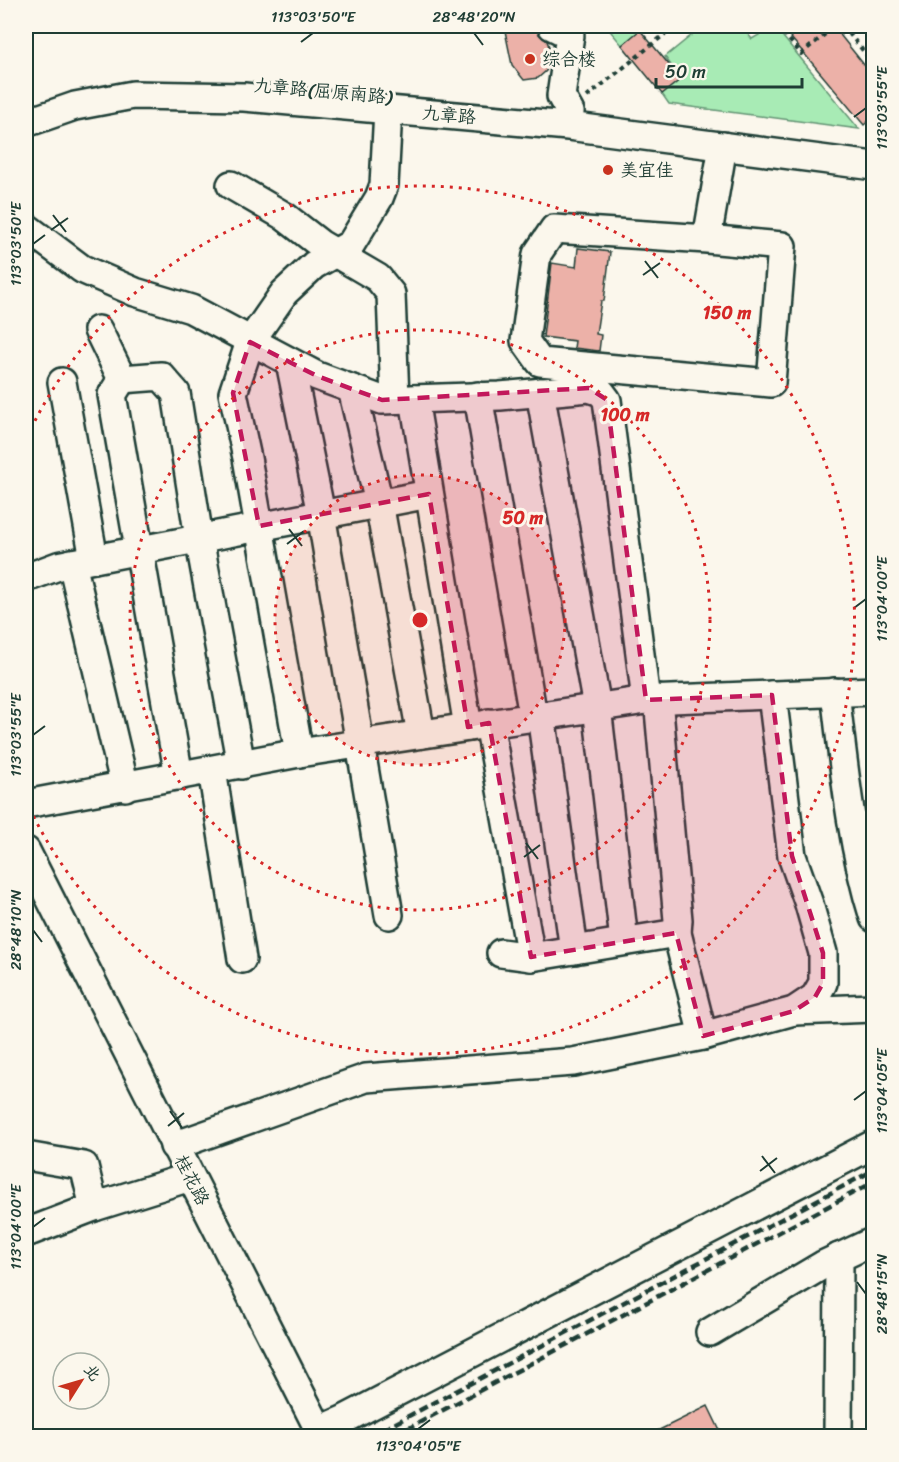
<svg xmlns="http://www.w3.org/2000/svg" width="899" height="1462" viewBox="0 0 899 1462" font-family="Sriracha,'LXGW WenKai TC',sans-serif">
<rect width="100%" height="100%" fill="#fbf7ec"/>
<filter id="ink" filterUnits="userSpaceOnUse"><feTurbulence type="fractalNoise" baseFrequency=".0167" numOctaves="2"/><feDisplacementMap in="SourceGraphic" scale="12" xChannelSelector="R" yChannelSelector="G"/><feConvolveMatrix kernelMatrix="1 2 1 2 8 2 1 2 1" color-interpolation-filters="sRGB"/></filter>
<g filter="url(#ink)">
<g fill="#a8ebb5" stroke="#649474" stroke-width="1.5">
<path d="M606 26H646L622 45Z"/>
<path d="M703 26H741L752 39 774 26 859 129 669 104 662 94 681 79 665 57Z"/>
</g>
<g fill="#ecb1a8" stroke="#1f3d34" stroke-width="1.5">
<path d="M504 26H536L539 34 547 41 551 52 546 71 538 78 524 80 512 65Z"/>
<path d="M781 26H833L873 76V117L864 125Z"/>
<path d="M640 30 681 79 662 94 622 45Z"/>
<path d="M578 248 610 252 604 301H601L596 334 601 335 599 351 574 348 575 341 543 337 552 263 576 267Z"/>
<path d="M708 1406 723 1437H645Z"/>
</g>
<g fill="none" stroke-linecap="round" stroke-linejoin="round">
<g stroke="#1f3d34" stroke-width="32">
<g id="minor">
<path d="M552 26 570 35 561 96 570 112"/>
<path d="M26 123 75 106 133 95 244 97 568 126 874 166"/>
<path d="M231 185 284 216 320 244 378 278 391 294 395 399"/>
<path d="M26 227 82 269 135 292 191 309 317 376 382 400 500 396 589 388 601 392 607 400 646 700"/>
<path d="M707 239 554 229 537 254 525 341 540 362 771 383 782 246 707 239 723 146"/>
<path d="M98 330 122 379 161 376 176 393 199 538 241 765"/>
<path d="M290 362 321 514 389 915"/>
<path d="M122 379 112 395 179 776"/>
<path d="M62 382 94 559"/>
<path d="M352 389 379 503 421 734"/>
<path d="M540 392 597 707 624 941"/>
<path d="M478 396 533 716"/>
<path d="M414 399 468 727"/>
<path d="M72 563 125 787"/>
<path d="M26 578 58 566 429 494"/>
<path d="M835 692C844 767 851 845 874 918"/>
<path d="M658 699 678 920 677 933 703 1036"/>
<path d="M541 715 574 950"/>
<path d="M489 723 531 957"/>
<path d="M299 753 247 458 233 393 250 342 284 293 314 265 351 244 379 198 384 185 388 110"/>
<path d="M212 770 242 959"/>
<path d="M26 804 299 753 646 700 874 691"/>
<path d="M26 851 316 1424 327 1427 345 1419 874 1144"/>
<path d="M501 953 531 957 677 933"/>
<path d="M794 1011 874 1008"/>
<path d="M174 1146 366 1078 573 1062 703 1036 794 1011 815 997 823 983V953L809 904 792 856 772 695"/>
<path d="M26 1156 84 1166 94 1207"/>
<path d="M26 1233 94 1207 190 1177"/>
<path d="M710 1332 823 1265 874 1241"/>
<path d="M838 1436 839 1257"/>
</g>
</g>
<g stroke="#1f3d34" stroke-width="4" stroke-dasharray="4.5 4.5" stroke-linecap="butt">
<path d="M778 26 801 54 835 26"/>
<path d="M843 26 874 64"/>
<path d="M587 97 675 26"/>
</g>
<use href="#minor" stroke="#fbf7ec" stroke-width="27"/>
<g stroke="#1f3d34" stroke-width="4.5" stroke-dasharray="9 4.5" stroke-linecap="butt">
<path d="M371 1436 874 1170"/>
<path d="M394 1436 874 1182"/>
</g>
</g>
</g>
<path fill="#c2185b" fill-opacity="0.2" stroke="#c2185b" stroke-width="4.5" stroke-dasharray="12 8" stroke-linejoin="round" d="M250 342 317 376 382 400 589 388 607 400 646 700 772 695 792 856 823 953V983L815 997 794 1011 703 1036 676 933 531 957 489 723 468 727 429 494 259 526 233 393Z"/>
<path fill="none" stroke="#1f3d34" stroke-width="2" d="M474 33 483 45M301 42 313 33M854 117 866 108M53 215 66 232M51 230 68 218M33 244 45 235M645 261 658 278M643 275 660 263M289 529 302 546M287 544 304 531M854 608 866 599M33 735 45 726M526 843 538 859M524 857 540 845M33 930 42 942M854 1100 866 1091M170 1111 182 1128M168 1126 184 1113M762 1156 775 1173M760 1171 777 1158M33 1227 45 1218M857 1282 866 1294M418 1429 430 1420"/>
<circle cx="420" cy="620" r="145" fill="#d62828" fill-opacity=".12"/>
<g fill="none" stroke="#d62828" stroke-width="3" stroke-dasharray="3 6">
<circle cx="420" cy="620" r="145"/>
<circle cx="420" cy="620" r="290"/>
<path d="M27 437A434 434 0 1 1 27 803"/>
</g>
<g fill="#c8321e" stroke="#fbf7ec" stroke-width="2">
<circle cx="530" cy="59" r="6"/>
<circle cx="608" cy="170" r="6"/>
</g>
<g text-anchor="middle" stroke-width="6" stroke-linejoin="round" paint-order="stroke">
<g font-size="18" fill="#1f3d34" stroke="#fbf7ec" text-anchor="start">
<text x="542" y="65">综合楼</text>
<text x="620" y="176">美宜佳</text>
</g>
<g font-size="18" fill="#1f3d34" stroke="#fbf7ec">
<text transform="translate(323 91) rotate(5)" y="6">九章路(屈原南路)</text>
<text transform="translate(449 115) rotate(5)" y="6">九章路</text>
<text transform="translate(192 1180) rotate(63)" y="6">桂花路</text>
</g>
</g>
<circle cx="420" cy="620" r="9" fill="#d62828" stroke="#fbf7ec" stroke-width="3"/>
<g font-size="18" text-anchor="middle" font-weight="bold" fill="#d62828" stroke="#fbf7ec" stroke-width="6" stroke-linejoin="round" paint-order="stroke">
<text x="727" y="319">150 m</text>
<text x="625" y="421">100 m</text>
<text x="523" y="524">50 m</text>
</g>
<rect width="899" height="1462" fill="none" stroke="#fbf7ec" stroke-width="66"/>
<g transform="translate(81 1381) rotate(53)"><circle r="28" fill="#fbf7ec" stroke="#a3ada2" stroke-width="1.5"/>
<path d="M0-4.5L10 22L0 15L-10 22Z" fill="#c8321e"/>
<text y="-9" font-size="16" font-weight="bold" text-anchor="middle" fill="#1f3d34">北</text>
</g>
<path d="M656 78v9h146v-9" fill="none" stroke="#1f3d34" stroke-width="3"/>
<text x="665" y="78" font-size="18" fill="#1f3d34" stroke="#fbf7ec" stroke-width="4.5" paint-order="stroke">50 m</text>
<rect x="33" y="33" width="833" height="1396" fill="none" stroke="#1f3d34" stroke-width="2"/>
<g font-size="15" text-anchor="middle" fill="#1f3d34">
<text x="313" y="22">113°03'50"E</text>
<text x="474" y="22">28°48'20"N</text>
<text transform="translate(882 108) rotate(-90)" y="5">113°03'55"E</text>
<text transform="translate(16 244) rotate(-90)" y="5">113°03'50"E</text>
<text transform="translate(882 599) rotate(-90)" y="5">113°04'00"E</text>
<text transform="translate(16 735) rotate(-90)" y="5">113°03'55"E</text>
<text transform="translate(16 930) rotate(-90)" y="5">28°48'10"N</text>
<text transform="translate(882 1091) rotate(-90)" y="5">113°04'05"E</text>
<text transform="translate(16 1227) rotate(-90)" y="5">113°04'00"E</text>
<text transform="translate(882 1294) rotate(-90)" y="5">28°48'15"N</text>
<text x="418" y="1451">113°04'05"E</text>
</g>
</svg>
